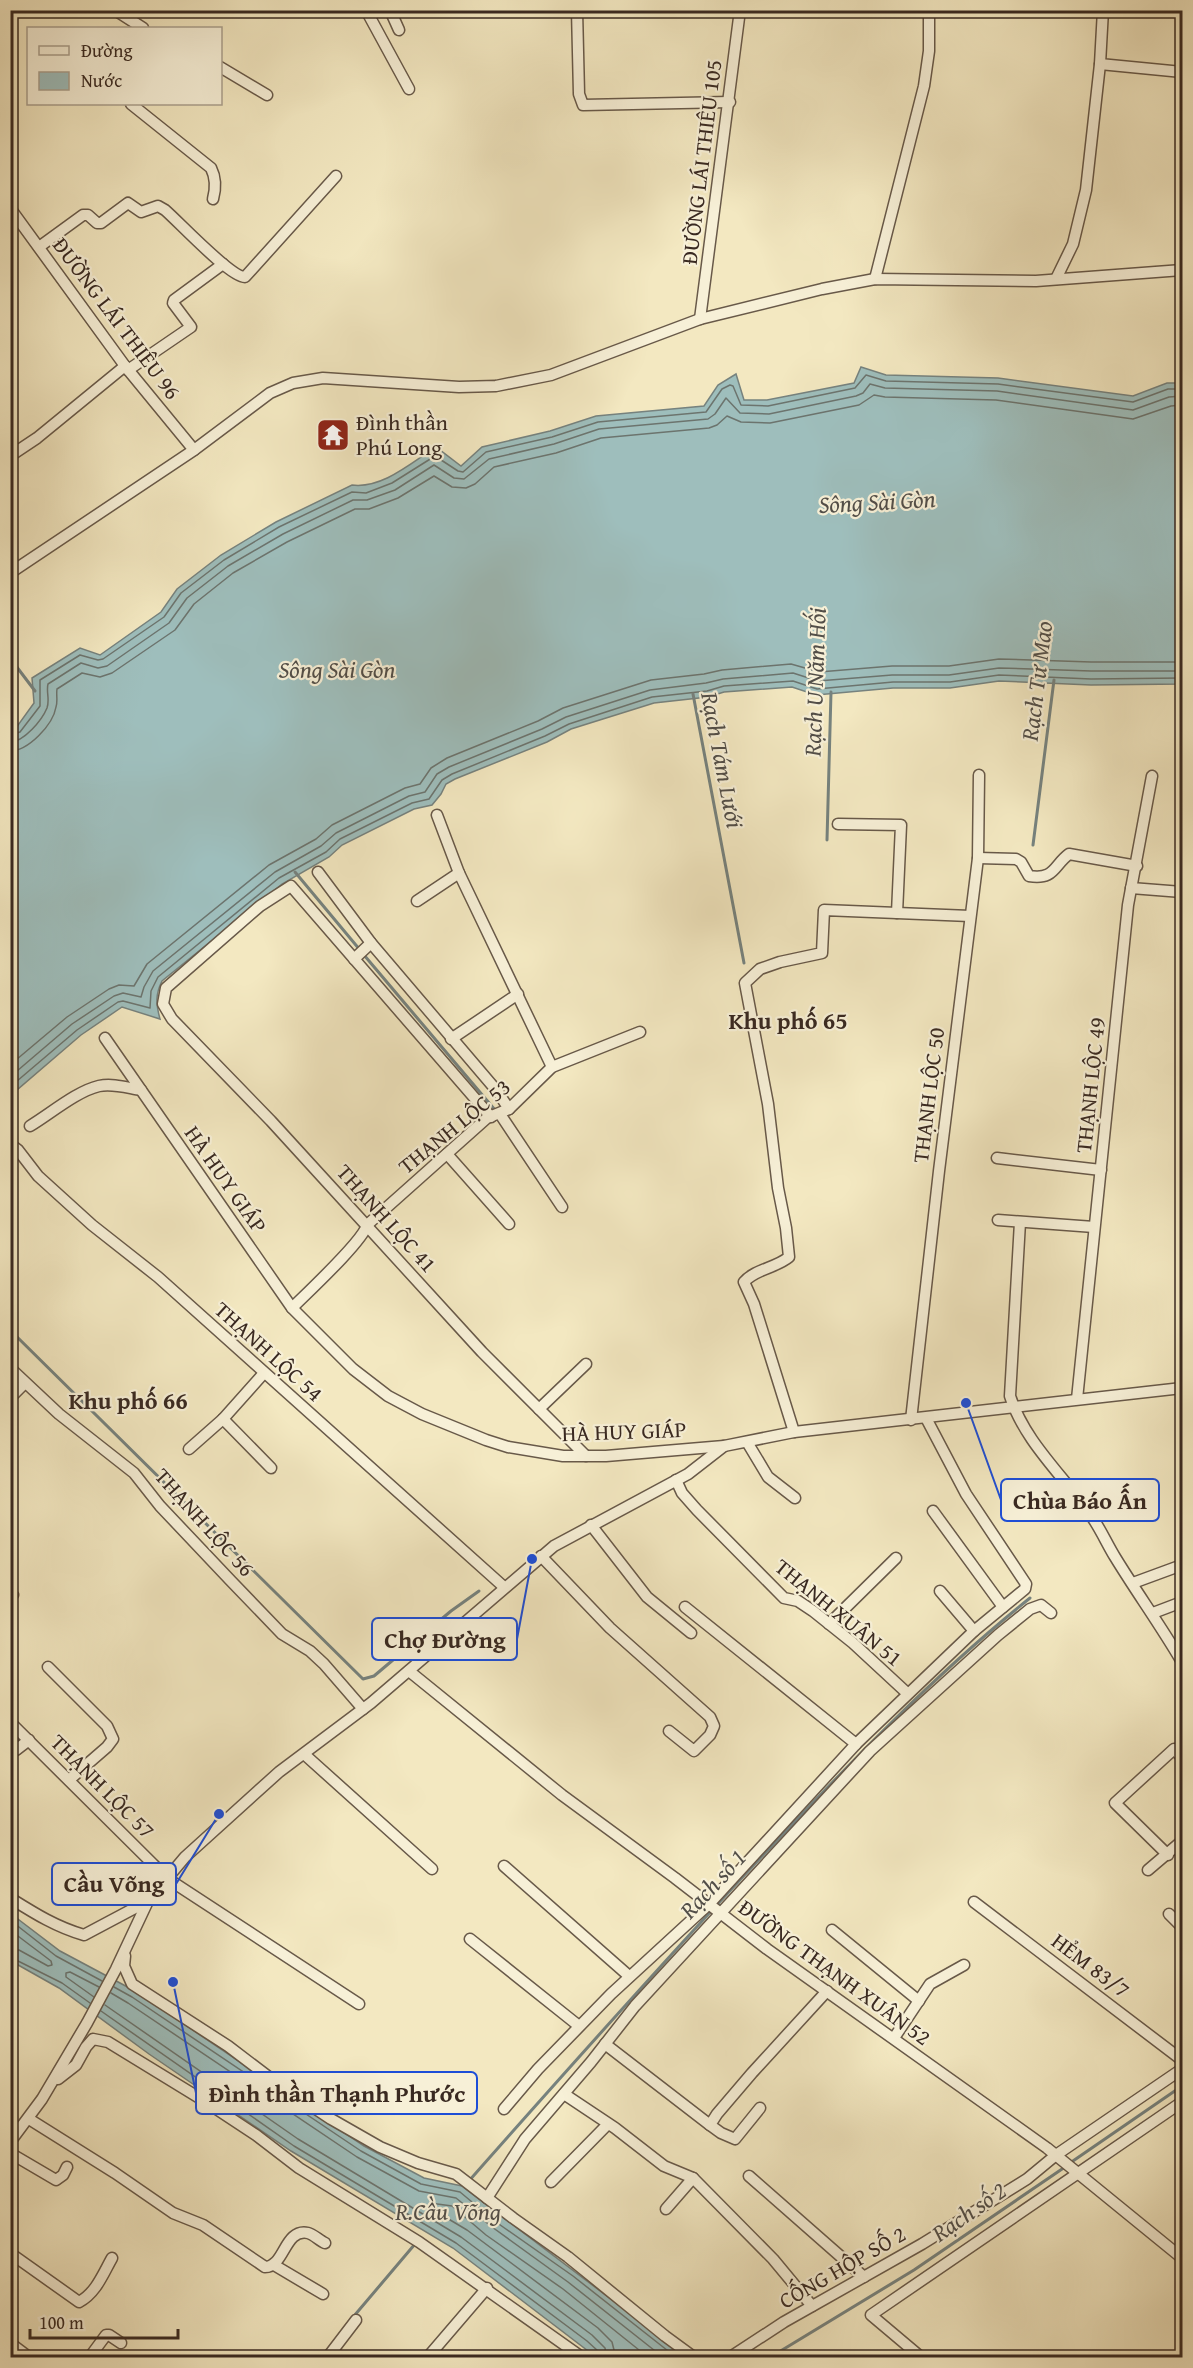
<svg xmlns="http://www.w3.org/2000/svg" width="1193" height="2368" viewBox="0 0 1193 2368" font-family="'Gentium Book Plus',serif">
<rect width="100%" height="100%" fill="#f3e8c1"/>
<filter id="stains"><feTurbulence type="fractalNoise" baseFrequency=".00333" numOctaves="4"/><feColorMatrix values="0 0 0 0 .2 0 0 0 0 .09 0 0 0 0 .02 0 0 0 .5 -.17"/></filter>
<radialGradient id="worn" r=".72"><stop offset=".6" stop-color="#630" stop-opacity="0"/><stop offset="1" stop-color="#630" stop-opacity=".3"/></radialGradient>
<g fill="#9ebebc" stroke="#76827e" stroke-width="1.5">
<path d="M861 367 886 375 998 378 1133 396 1167 383H1182V684L1091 685 999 681 950 688H893L816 695 792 687 724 692 708 697 654 703 571 729 547 742 455 779 446 784 441 794 432 805 414 809 342 845 329 857 282 884 162 981C155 995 156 1004 160 1019L122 1007 81 1035 11 1095V730L16 728 34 703 32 678 80 648 100 655 161 612 177 589 221 555 276 522 352 485C382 489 411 463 436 447L461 466 482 447 550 431 596 416 704 406 718 385 736 374 744 400H767L854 383Z"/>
<path d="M10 1913 60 1951 135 1991 364 2146 424 2178 462 2186 687 2357H596L453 2248 291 2151 149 2054 59 1988 11 1961Z"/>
</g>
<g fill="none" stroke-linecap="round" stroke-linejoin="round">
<g stroke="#6c746e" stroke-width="1.5">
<path d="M10 735 20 732 40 706V680L80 655 98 660 103 659 164 617 181 593 224 560 279 527 352 492 366 493 392 483 435 456 458 471 463 472 486 452 552 437 598 422 706 412 722 389 730 385 733 386 741 405 768 406 855 388 866 375 886 381 998 384 1133 402 1168 389H1182"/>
<path d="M10 742C24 742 42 720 47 708 50 700 46 691 48 684L81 663 98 668 107 666 169 623 187 598 228 566 283 534 353 500H367L395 490 434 465 454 478 464 479 489 459 554 444 599 429 708 419 715 414 726 398 740 413 769 414 856 396 863 393 870 384 885 388 997 391 1133 410 1169 397 1182 396"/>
<path d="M10 751C28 751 53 725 56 707 58 701 56 695 57 689L82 673 100 677 112 673 175 630 194 604 233 573 287 542 355 509H369L398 498 434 476 452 487 466 488 475 484 494 467 556 453 601 438 709 428 717 425 727 416 741 422 770 423 859 405 874 395 885 397 996 400 1133 419 1171 406 1182 405"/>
<path d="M10 1065 67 1017 109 989 119 985 134 986 147 964 269 865 316 839 332 825 405 788 420 784 431 768 447 758 538 721 563 708 651 680 704 674 722 670 791 664 819 672 892 666H949L999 659 1091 662H1182"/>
<path d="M10 1077 72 1024 114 996 123 993 141 997 144 987 153 971 275 872 321 846 336 833 409 796 425 792 437 774 449 767 542 729 566 717 650 690 706 683 723 679 793 673 818 681 892 675H949L999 668 1091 671H1182"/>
<path d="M10 1087 77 1030 118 1002 123 1001 150 1008 151 991 158 977 279 878 326 852 340 839 412 803 429 799 442 780 452 774 545 736 569 724 652 697 707 691 724 686 793 681 817 689 893 682H950L999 675 1091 679 1182 678"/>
<path d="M10 1920 56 1956 102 1981"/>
<path d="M10 1930 51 1961 52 1965 48 1966 19 1950 10 1949"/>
<path d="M10 1957 62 1983 90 2003"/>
<path d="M114 1987 132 1997 361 2151 421 2184 460 2192 496 2222 573 2276 677 2358"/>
<path d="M111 1993 128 2003 357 2157 419 2191 456 2198 492 2227 568 2282 664 2358"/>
<path d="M94 1997 66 1977V1973L70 1972 99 1987"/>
<path d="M105 2005 298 2139 461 2237 592 2335 605 2348 607 2358"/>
<path d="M101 2011 294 2146 456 2243 587 2341 598 2351 600 2358"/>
<path d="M616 2358 612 2342 598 2328 467 2230 430 2208V2203L452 2206 486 2235 563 2289 649 2358"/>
</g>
<g stroke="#76827e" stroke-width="3">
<path d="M10 658 35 691"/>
<path d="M693 694 744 963"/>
<path d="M827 840 831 692"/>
<path d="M1033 845 1054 680"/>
<path d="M295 872 360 950"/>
<path d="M364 955 495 1110"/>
<path d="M10 1330 363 1679 374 1676 451 1611 479 1591"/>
<path d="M10 1732 18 1740"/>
<path d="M1070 2163 1182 2086"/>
<path d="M468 2182C566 2071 665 1960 766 1852 850 1763 934 1675 1030 1598"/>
<path d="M354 2316 415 2244"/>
<path d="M769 2358 914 2270 1065 2167"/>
</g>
<g stroke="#685949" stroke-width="13">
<g id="minor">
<path d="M115 10 143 28"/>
<path d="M366 10 409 89"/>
<path d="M390 10 399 30"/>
<path d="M577 10 579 94 583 105 730 102"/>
<path d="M1103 10 1100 64 1182 72"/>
<path d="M220 67 267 95"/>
<path d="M131 104 211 168C216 178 216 188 213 199"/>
<path d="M10 208 125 366 194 450"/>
<path d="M39 247 83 215H88L97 223H101L128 203 141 212 158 206 165 210C179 222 230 277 245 277L336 176"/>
<path d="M875 279 924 86 929 51V10"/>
<path d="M1056 279 1073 244 1086 190 1100 64"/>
<path d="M700 319 740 10"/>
<path d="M128 370 191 327 173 303 174 300 223 264"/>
<path d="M10 456 37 438 125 366"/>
<path d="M10 573 194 450 270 393 293 383 323 378 459 387 496 386 551 375 700 319 822 289 875 279 1036 281 1182 270"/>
<path d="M838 824 901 825 897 913"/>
<path d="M978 858 1016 859 1021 862 1029 876C1055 880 1053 866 1069 854L1137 866"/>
<path d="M318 872 371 943 497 1091 509 1109"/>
<path d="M459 873 552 1067"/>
<path d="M1131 888 1182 892"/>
<path d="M417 901 459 873 437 815"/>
<path d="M354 959 371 943"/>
<path d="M105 1038 292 1308 353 1369 388 1396 422 1414 486 1440 508 1447 563 1456H606L724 1446 794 1432 1182 1388"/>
<path d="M451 1039 518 994"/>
<path d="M500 1114 562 1207"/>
<path d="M491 1117 291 886 260 906 166 988 163 1004 172 1019 271 1121 482 1352 586 1456"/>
<path d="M30 1126C50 1114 77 1091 99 1086 113 1083 128 1088 141 1090"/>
<path d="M10 1144 18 1150 38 1176 92 1225 158 1277 504 1587"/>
<path d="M447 1154 509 1224"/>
<path d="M997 1158 1101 1170"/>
<path d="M998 1220 1094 1227"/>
<path d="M1020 1222 1010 1396C1025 1443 1065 1477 1092 1517 1101 1530 1107 1544 1115 1557 1137 1593 1161 1626 1182 1662"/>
<path d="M292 1308C307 1293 363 1241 367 1225L487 1118 509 1109 552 1067 640 1032"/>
<path d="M10 1368 59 1414 134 1473 160 1506 231 1581 282 1634 310 1651 324 1664 363 1709"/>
<path d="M10 1398 25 1383"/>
<path d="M1077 1399 1128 905 1152 776"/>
<path d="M539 1409 586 1364"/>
<path d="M223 1419 271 1468"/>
<path d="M911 1420 939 1171 978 858 979 775"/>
<path d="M794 1432 754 1304 744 1282C755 1269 776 1268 789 1257L786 1228 778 1188 768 1104 745 983 760 969 780 962 822 953 824 910 970 916"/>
<path d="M747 1442 768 1477 795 1498"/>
<path d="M189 1449 223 1419 264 1373"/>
<path d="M676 1480 682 1493 697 1510 784 1598 798 1601 813 1611 853 1643 907 1693"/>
<path d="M933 1511 1003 1607"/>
<path d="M591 1525 647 1597 691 1633"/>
<path d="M541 1556 610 1628 710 1717 714 1726 710 1735 694 1751 669 1731"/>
<path d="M1133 1583 1182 1565"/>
<path d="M940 1591 974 1631"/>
<path d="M10 1598 13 1595"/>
<path d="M685 1607 856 1744"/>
<path d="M1153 1613 1182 1602"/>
<path d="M829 1624 896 1558"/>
<path d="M48 1667 107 1726 113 1739 107 1747 69 1780"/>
<path d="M409 1671 562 1795 675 1878 767 1949 1047 2148 1182 2258"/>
<path d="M10 1722 168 1879 359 2004"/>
<path d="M10 1746 16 1750 29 1740"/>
<path d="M304 1754 432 1869"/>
<path d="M1168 1855 1115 1803 1174 1749 1182 1758"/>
<path d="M504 1866 629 1976"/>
<path d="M1148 1870 1182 1841"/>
<path d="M10 1898C34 1913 56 1927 84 1935L148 1901"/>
<path d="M974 1902 1182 2060"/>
<path d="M1169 1914 1182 1927"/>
<path d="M832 1930 919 2001"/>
<path d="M470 1939 579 2026"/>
<path d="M125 1956 124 1966 132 1984 228 2046 274 2081 331 2119 380 2147 418 2163 456 2174 513 2218 568 2257 665 2336 695 2358"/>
<path d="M894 2038 930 1984 964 1965"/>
<path d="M605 2044 710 2125"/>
<path d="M58 2079 76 2065 86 2047 93 2039 108 2042 206 2102 256 2135 299 2168 419 2242 583 2358"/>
<path d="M564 2094 615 2128 664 2166 693 2178 773 2259 812 2306"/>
<path d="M760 2108 735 2139 721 2133 710 2125 717 2114 752 2073 827 1991"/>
<path d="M504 2109 538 2069 611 1994 709 1904 856 1744 974 1631 1025 1589 1026 1584 966 1494 926 1418"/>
<path d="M29 2119 115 2173 173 2213 203 2225 265 2267C285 2267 284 2228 308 2233 313 2234 320 2241 325 2243"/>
<path d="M10 2142 42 2099 87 2023 116 1969 148 1901 185 1857 279 1772 371 1703 554 1546 688 1474 724 1446"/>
<path d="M10 2153 56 2180 63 2175 67 2167"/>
<path d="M749 2176 864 2277"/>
<path d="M551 2182 608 2124"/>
<path d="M487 2198 525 2139 591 2062 635 2006 870 1751 998 1635 1030 1609 1041 1605 1051 1613"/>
<path d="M666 2209 693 2178"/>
<path d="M10 2253 79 2302C96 2293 103 2274 112 2258"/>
<path d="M274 2265 323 2294"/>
<path d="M10 2343 30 2358"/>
<path d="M89 2358 106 2335H109L121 2343"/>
<path d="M327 2358 356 2320"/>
<path d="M427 2358 487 2288"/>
<path d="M729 2358 784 2322 922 2244 1027 2179 1056 2155 1182 2069"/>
<path d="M922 2358 871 2315 1182 2102"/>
</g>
</g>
<use href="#minor" stroke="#f7f0d7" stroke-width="10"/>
</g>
<defs>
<g id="temple-square" transform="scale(1.725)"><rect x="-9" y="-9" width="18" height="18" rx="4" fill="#8f2418" stroke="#f7f0d7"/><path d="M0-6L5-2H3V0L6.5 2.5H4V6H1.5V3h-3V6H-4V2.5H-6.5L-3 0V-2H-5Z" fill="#fff"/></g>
</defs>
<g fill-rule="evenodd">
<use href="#temple-square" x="333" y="435"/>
</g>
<g text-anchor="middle" stroke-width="4.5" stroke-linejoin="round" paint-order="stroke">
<g font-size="22" fill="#392921" stroke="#f7f0d7">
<text transform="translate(701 162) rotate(-83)" y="8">ĐƯỜNG LÁI THIÊU 105</text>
<text transform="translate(117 318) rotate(53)" y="8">ĐƯỜNG LÁI THIÊU 96</text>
<text transform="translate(1090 1085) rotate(-84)" y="8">THẠNH LỘC 49</text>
<text transform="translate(928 1095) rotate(-83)" y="8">THẠNH LỘC 50</text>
<text transform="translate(454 1126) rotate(-39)" y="8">THẠNH LỘC 53</text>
<text transform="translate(226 1179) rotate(55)" y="8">HÀ HUY GIÁP</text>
<text transform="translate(387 1218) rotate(48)" y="8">THẠNH LỘC 41</text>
<text transform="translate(269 1351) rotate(42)" y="8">THẠNH LỘC 54</text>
<text transform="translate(624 1431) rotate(-2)" y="8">HÀ HUY GIÁP</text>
<text transform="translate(205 1522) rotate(48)" y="8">THẠNH LỘC 56</text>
<text transform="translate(839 1612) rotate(39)" y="8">THẠNH XUÂN 51</text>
<text transform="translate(103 1786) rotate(45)" y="8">THẠNH LỘC 57</text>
<text transform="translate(1091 1965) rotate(37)" y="8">HẺM 83/7</text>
<text transform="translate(835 1972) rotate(36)" y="8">ĐƯỜNG THẠNH XUÂN 52</text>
<text transform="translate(842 2267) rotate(-30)" y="8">CỐNG HỘP SỐ 2</text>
</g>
<g font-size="22" fill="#392921" stroke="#f7f0d7" text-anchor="start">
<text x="356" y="430">Đình thần<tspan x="356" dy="25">Phú Long</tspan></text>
</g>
<g font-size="24" font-style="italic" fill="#524e48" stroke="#f7f0d7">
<text transform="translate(877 502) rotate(-3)" y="8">Sông Sài Gòn</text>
<text x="337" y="678">Sông Sài Gòn</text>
<text transform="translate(1037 681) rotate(-83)" y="8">Rạch Tư Mao</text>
<text transform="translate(815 682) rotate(-88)" y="8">Rạch U Năm Hối</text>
<text transform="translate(722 760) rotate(79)" y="8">Rạch Tám Lưới</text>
<text transform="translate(713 1884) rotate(-47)" y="8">Rạch số 1</text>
<text x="448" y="2220">R.Cầu Võng</text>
<text transform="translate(969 2212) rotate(-35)" y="8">Rạch số 2</text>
</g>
<g font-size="24" font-weight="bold" fill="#392921" stroke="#f7f0d7">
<text x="788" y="1029">Khu phố 65</text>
<text x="128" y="1409">Khu phố 66</text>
</g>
</g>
<path fill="none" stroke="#1d4ed8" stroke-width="2" d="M966 1403L1001 1500M532 1559L517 1639M219 1814L176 1884M173 1982L196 2093"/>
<g fill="#1d4ed8" stroke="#f7f0d7" stroke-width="2">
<circle cx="966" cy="1403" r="6"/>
<circle cx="532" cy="1559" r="6"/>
<circle cx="219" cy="1814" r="6"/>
<circle cx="173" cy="1982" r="6"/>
</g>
<g fill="#f7f0d7" stroke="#1d4ed8" stroke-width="2">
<rect x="1001" y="1479" width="158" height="42" rx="6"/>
<rect x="372" y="1618" width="145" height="42" rx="6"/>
<rect x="52" y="1863" width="124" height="42" rx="6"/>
<rect x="196" y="2072" width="281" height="42" rx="6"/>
</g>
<g font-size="24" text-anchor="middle" font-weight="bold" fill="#392921">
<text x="1080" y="1509">Chùa Báo Ấn</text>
<text x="445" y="1648">Chợ Đường</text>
<text x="114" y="1892">Cầu Võng</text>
<text x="337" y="2102">Đình thần Thạnh Phước</text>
</g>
<rect width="1193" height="2368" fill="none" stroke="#f3e8c1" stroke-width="36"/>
<rect x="12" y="12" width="1169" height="2344" fill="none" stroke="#392921" stroke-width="3"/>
<rect x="18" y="18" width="1157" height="2332" fill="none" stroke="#392921" stroke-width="1.5"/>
<rect x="27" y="27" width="195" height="78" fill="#f7f0d7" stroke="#aba08e" stroke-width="1.5"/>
<rect x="39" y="46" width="30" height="9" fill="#f7f0d7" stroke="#aba08e" stroke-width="1.5"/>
<text x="81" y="57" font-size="18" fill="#392921">Đường</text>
<rect x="39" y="72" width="30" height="18" fill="#9ebebc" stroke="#aba08e" stroke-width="1.5"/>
<text x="81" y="87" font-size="18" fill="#392921">Nước</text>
<path d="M30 2329v9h148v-9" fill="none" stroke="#392921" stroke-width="3"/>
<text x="39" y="2329" font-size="18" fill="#392921" stroke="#f7f0d7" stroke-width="4.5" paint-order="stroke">100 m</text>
<rect width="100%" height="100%" filter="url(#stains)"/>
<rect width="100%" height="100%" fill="url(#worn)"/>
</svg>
